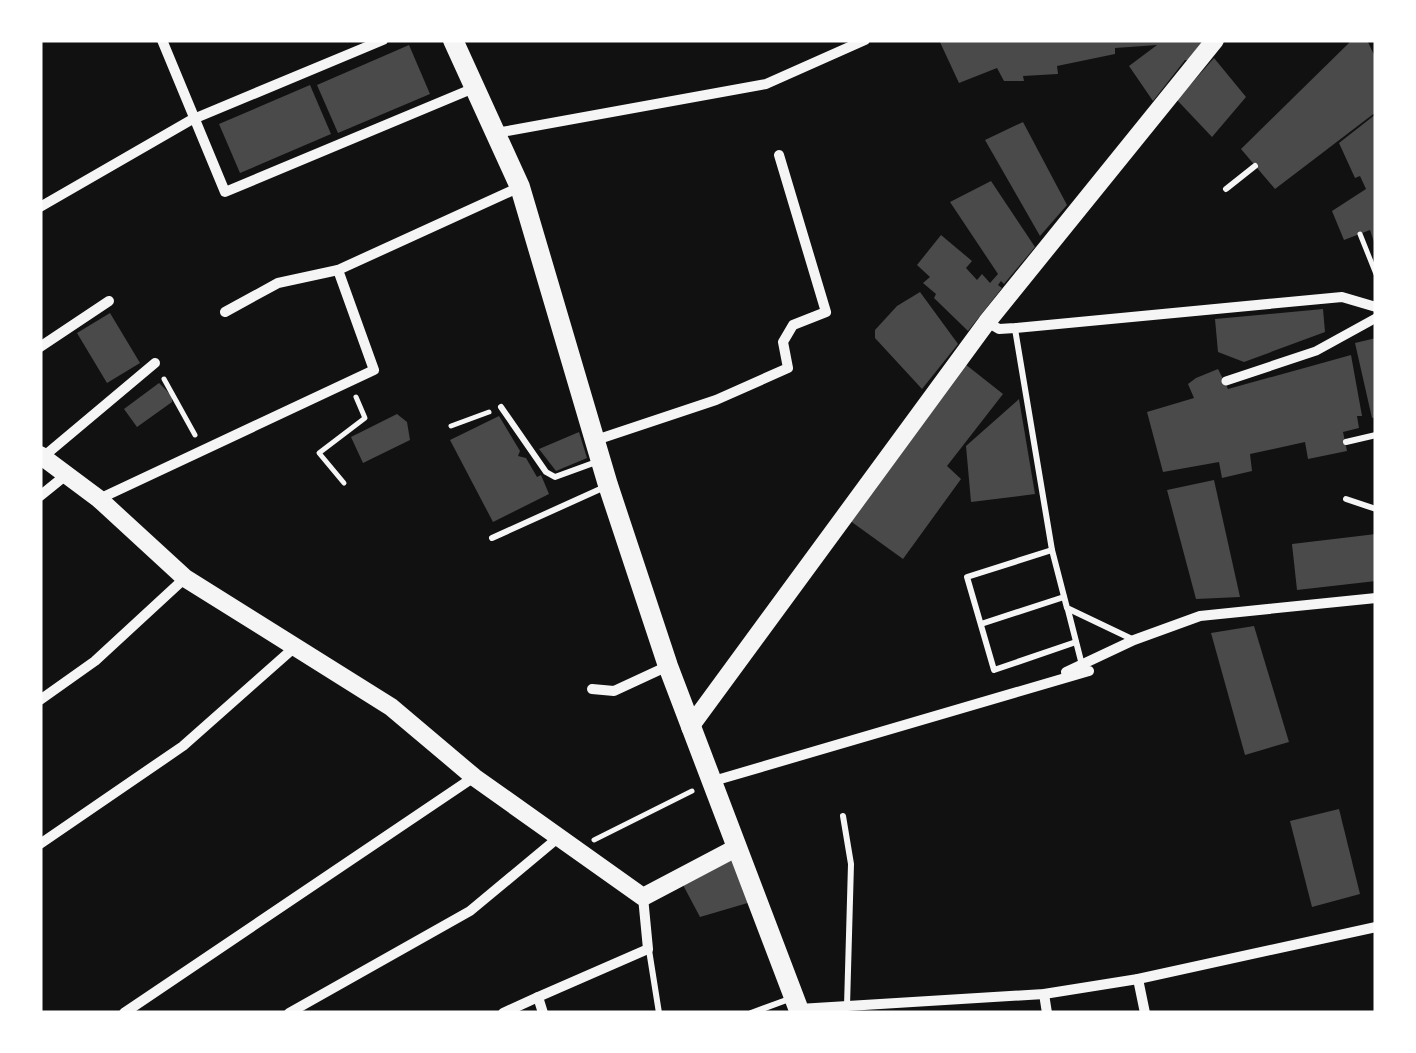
<svg xmlns="http://www.w3.org/2000/svg" width="1416" height="1053" viewBox="0 0 1416 1053" font-family="Helvetica,sans-serif">
<rect width="100%" height="100%" fill="#111"/>
<g fill="#4a4a4a">
<path d="M939 40H1209L1192 61 1185 60 1153 101 1129 66 1157 45 1115 48V54L1057 66 1058 74 1023 76 1024 81H1004L997 68 959 83Z"/>
<path d="M1352 40H1367L1376 59V112L1275 189 1241 149Z"/>
<path d="M409 45 430 94 338 133 317 85Z"/>
<path d="M1214 58 1246 97 1212 137 1177 100Z"/>
<path d="M310 85 331 134 240 173 219 124Z"/>
<path d="M1376 114V245H1375L1370 230 1344 240 1332 211 1366 189 1360 176 1355 178 1339 143Z"/>
<path d="M1023 122 1067 205 1040 236 985 140Z"/>
<path d="M991 181 1035 247 1004 284 1001 281 998 285 1002 288 968 331 934 298 936 294 923 283 930 277 917 265 941 235 972 261 966 268 977 280 982 274 990 283 998 274 950 202Z"/>
<path d="M920 292 958 344 922 389 875 338V330L897 306Z"/>
<path d="M1323 309 1325 332 1244 362 1218 352 1215 319Z"/>
<path d="M110 313 140 363 107 383 77 333Z"/>
<path d="M1376 338V417L1372 418 1355 343Z"/>
<path d="M1351 355 1362 416H1357L1359 428 1343 432 1347 451 1308 459 1305 442 1250 454 1252 471 1222 478 1219 462 1163 472 1147 412 1194 398 1188 384 1196 378 1218 369 1228 389Z"/>
<path d="M965 364 1003 394 947 466 961 479 903 559 849 520Z"/>
<path d="M159 383 172 396V402L137 427 124 409Z"/>
<path d="M1019 399 1035 494 971 502 966 446Z"/>
<path d="M397 414 407 422 410 440 363 463 351 437Z"/>
<path d="M499 416 520 451 518 456 526 458 537 477 541 475 549 494 493 522 450 440Z"/>
<path d="M579 432 587 458 556 471 539 449Z"/>
<path d="M1214 480 1240 597 1196 599 1167 490Z"/>
<path d="M1376 534V581L1297 590 1292 544Z"/>
<path d="M1254 626 1289 742 1245 755 1211 633Z"/>
<path d="M1339 809 1360 894 1312 907 1290 821Z"/>
<path d="M734 859 751 902 700 917 683 885Z"/>
</g>
<g fill="none" stroke-linecap="round" stroke-linejoin="round">
<g stroke="#f5f5f5" stroke-width="5">
<path d="M1360 234 1376 274"/>
<path d="M164 379 195 435"/>
<path d="M451 426 489 412"/>
<path d="M344 483 319 453 365 418 356 397"/>
<path d="M594 840 692 791"/>
</g>
<g stroke="#f5f5f5" stroke-width="6">
<path d="M1226 189 1255 166"/>
<path d="M1015 329 1052 550 1067 608 1134 640"/>
<path d="M501 407 546 472 555 477 599 461"/>
<path d="M1346 442 1376 435"/>
<path d="M1346 499 1376 509"/>
<path d="M492 538 607 486"/>
<path d="M1052 550 967 577 994 670 1076 642"/>
<path d="M1068 610 1082 665"/>
<path d="M981 624 1064 597"/>
<path d="M843 816 851 864 847 1006"/>
<path d="M649 950 659 1013"/>
<path d="M751 1013 792 998"/>
</g>
<path stroke="#f5f5f5" stroke-width="9" d="M1226 381 1316 351 1376 318"/>
<g stroke="#f5f5f5" stroke-width="10">
<path d="M162 40 225 192 474 88"/>
<path d="M496 133 766 84 865 40"/>
<path d="M40 207 191 120 383 40"/>
<path d="M225 312 278 283 338 270"/>
<path d="M987 322 999 329 1015 328 1342 297 1376 307"/>
<path d="M40 347 109 301"/>
<path d="M596 440 716 400 788 368 783 342 793 325 826 312 779 155"/>
<path d="M43 457 155 363"/>
<path d="M40 496 66 475"/>
<path d="M99 499 374 370 338 270 520 187"/>
<path d="M1066 672 1134 640 1200 616 1376 598"/>
<path d="M592 689 614 691 668 666"/>
<path d="M40 700 95 661 185 578"/>
<path d="M710 782 1089 671"/>
<path d="M40 844 183 746 296 646"/>
<path d="M1138 979 1145 1013"/>
<path d="M1044 994 1047 1013"/>
<path d="M799 1009 1044 994 1138 979 1376 927"/>
<path d="M124 1013 474 777"/>
<path d="M289 1013 470 911 559 837"/>
<path d="M503 1013 538 997"/>
<path d="M543 1013 538 997 648 949 643 897"/>
</g>
<g stroke="#f5f5f5" stroke-width="18">
<path d="M40 455 99 499 185 578 391 707 474 777 643 897 736 848"/>
<path d="M690 727 987 322 1215 40"/>
</g>
<path stroke="#f5f5f5" stroke-width="20" d="M453 40 520 187 608 485 668 666 800 1013"/>
</g>
<rect width="1416" height="1053" fill="none" stroke="#ffffff" stroke-width="85"/>
</svg>
